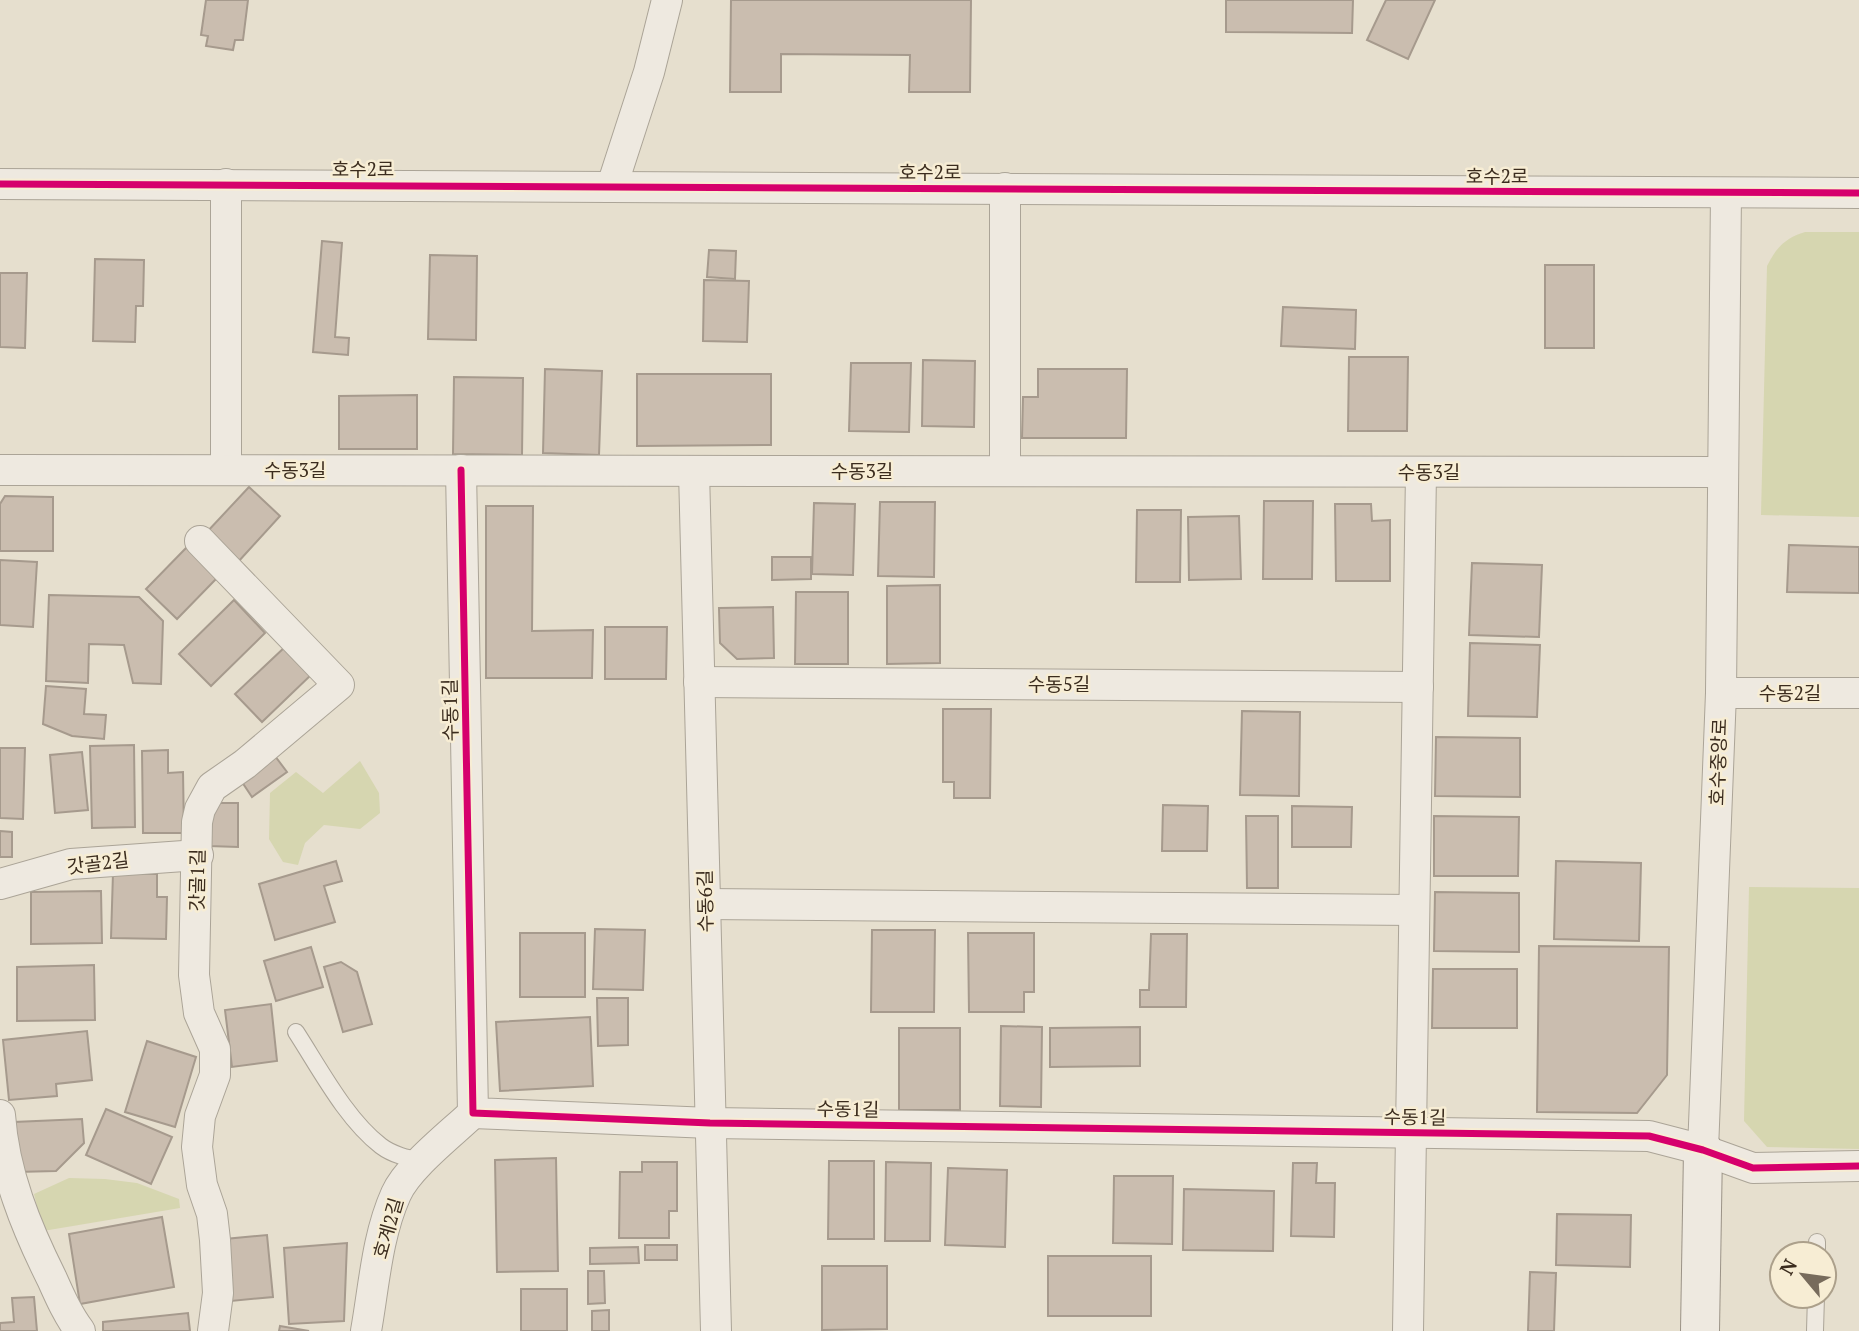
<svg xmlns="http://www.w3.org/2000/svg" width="1859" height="1331" viewBox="0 0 1859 1331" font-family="'PT Serif','Noto Sans KR',serif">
<rect width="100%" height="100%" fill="#e6dfce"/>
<g fill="#d6d6b0">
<path d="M1805 232H1859V517L1761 515 1767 266C1776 248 1785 238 1805 232Z"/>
<path d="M360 761 379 793 380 813 360 829 324 825 305 843 298 865 283 862 269 839 270 793 296 772 323 793Z"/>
<path d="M1749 887 1859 888V1149L1767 1147 1744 1121Z"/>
<path d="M69 1178 105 1179 137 1183 179 1199 180 1208 43 1231 34 1194Z"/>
</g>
<g fill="#cabdaf" stroke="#a69a8d" stroke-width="2">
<path d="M206 0H248L243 40H235L233 50 206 46 208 36 201 35Z"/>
<path d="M731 0H971L970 92H909L910 55 781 54V92H730Z"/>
<path d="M1226 0H1353L1352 33 1226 32Z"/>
<path d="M1386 0H1435L1408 59 1367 40Z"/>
<path d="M322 241 342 243 335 337 349 338 348 355 313 352Z"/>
<path d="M709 250 736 251 735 279 707 277Z"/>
<path d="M430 255 477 256 476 340 428 339Z"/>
<path d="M95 259 144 260 143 306H136L135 342 93 341Z"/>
<rect x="1545" y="265" width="49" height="83"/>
<path d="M0 273H27L25 348 0 347Z"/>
<path d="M704 280 749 281 747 342 703 341Z"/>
<path d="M1283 307 1356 310 1355 349 1281 346Z"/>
<path d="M1349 357H1408L1407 431H1348Z"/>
<path d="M923 360 975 361 974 427 922 426Z"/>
<path d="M851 363H911L909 432 849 431Z"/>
<path d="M545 369 602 371 599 455 543 453Z"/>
<path d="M1038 369H1127L1126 438H1022L1023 397H1038Z"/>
<path d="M637 374H771V445L637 446Z"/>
<path d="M454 377 523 378 522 455 453 454Z"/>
<path d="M417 395V449H339V396Z"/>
<path d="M249 487 280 516 238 562 206 533Z"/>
<path d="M5 496 53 497V551H0V504Z"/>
<path d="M1264 501H1313L1312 579H1263Z"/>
<path d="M880 502H935L934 577 878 576Z"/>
<path d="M814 503 855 504 853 575 812 574Z"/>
<path d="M1335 504H1371L1372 521 1390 520V581H1336Z"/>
<path d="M486 506H533L532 631 593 630 592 678H486Z"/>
<path d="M1137 510H1181L1180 582H1136Z"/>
<path d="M1239 516 1241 579 1189 580 1188 517Z"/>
<path d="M1789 545 1859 547V593L1787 592Z"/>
<path d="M187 547 217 578 177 619 146 589Z"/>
<path d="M772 557H811V579L772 580Z"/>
<path d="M0 560 37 562 33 627 0 625Z"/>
<path d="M1472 563 1542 565 1539 637 1469 635Z"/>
<path d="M940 585V663L887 664V586Z"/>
<path d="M796 592H848V664H795Z"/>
<path d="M49 595 139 597 163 621 161 684 133 683 124 645 89 644 88 683 46 681Z"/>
<path d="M234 600 265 633 211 686 179 654Z"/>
<path d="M773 607 774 658 737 659 720 643 719 608Z"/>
<path d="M605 627H667L666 679H605Z"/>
<path d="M1470 643 1540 645 1537 717 1468 716Z"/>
<path d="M286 646 312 674 262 722 235 694Z"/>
<path d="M46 686 86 689 84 714 106 715 104 739 72 736 43 724Z"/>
<path d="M943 709H991L990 798H954V782H943Z"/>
<path d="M1242 711 1300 712 1299 796 1240 795Z"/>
<path d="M1436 737 1520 738V797L1435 796Z"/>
<path d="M134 745 135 827 92 828 90 746Z"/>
<path d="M0 748H25L23 819 0 818Z"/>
<path d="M168 750V773L183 772 184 833H143L142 751Z"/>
<path d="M82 752 88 810 55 813 50 755Z"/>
<path d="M272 752 287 772 252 797 238 776Z"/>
<path d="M210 803H238V847L209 846Z"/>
<path d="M1163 805 1208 806 1207 851H1162Z"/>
<path d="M1292 806 1352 807 1351 847H1292Z"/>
<path d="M1246 816H1278V888H1247Z"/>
<path d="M1434 816 1519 817 1518 876H1434Z"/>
<path d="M0 831 12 832V857H0Z"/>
<path d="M336 861 342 881 324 886 335 922 275 940 259 884Z"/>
<path d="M1556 861 1641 863 1639 941 1554 939Z"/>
<path d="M113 873 157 874V897H167L166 939 111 938Z"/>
<path d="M101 891 102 943 31 944V892Z"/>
<path d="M1435 892 1519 893V952L1434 951Z"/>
<path d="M595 929 645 930 643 990 593 989Z"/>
<path d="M872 930H935L934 1012H871Z"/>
<rect x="520" y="933" width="65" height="64"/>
<path d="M968 933H1034V992H1024V1012H969Z"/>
<path d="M1151 934H1187L1186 1007H1140V990H1149Z"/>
<path d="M1539 946 1669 947 1667 1075 1637 1113 1537 1112Z"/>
<path d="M311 947 323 987 276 1001 264 961Z"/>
<path d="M341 962 357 972 372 1024 343 1032 324 967Z"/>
<path d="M94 965 95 1020 17 1021V967Z"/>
<path d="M1433 969H1517V1028H1432Z"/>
<path d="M597 998H628V1045L598 1046Z"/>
<path d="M271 1004 277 1061 232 1067 225 1010Z"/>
<path d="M590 1017 593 1086 500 1091 496 1022Z"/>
<path d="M1001 1026 1042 1027 1041 1107 1000 1106Z"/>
<path d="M1140 1027V1066L1050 1067V1028Z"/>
<rect x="899" y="1028" width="61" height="82"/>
<path d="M87 1031 92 1080 56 1084 57 1096 9 1100 3 1040Z"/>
<path d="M147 1041 196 1057 175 1127 125 1112Z"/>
<path d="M106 1109 172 1137 151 1184 86 1155Z"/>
<path d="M82 1119 84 1143 56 1171 16 1172 14 1122Z"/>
<path d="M556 1158 558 1271 497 1272 495 1160Z"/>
<path d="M829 1161H874V1239H828Z"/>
<path d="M642 1162H677V1211H669V1238H619L620 1172H642Z"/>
<path d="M886 1162 931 1163 930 1241H885Z"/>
<path d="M1293 1163H1317L1316 1183H1335L1334 1237 1291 1236Z"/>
<path d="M948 1168 1007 1170 1005 1247 945 1245Z"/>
<path d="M1114 1176H1173L1172 1244 1113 1243Z"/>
<path d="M1184 1189 1274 1191 1273 1251 1183 1250Z"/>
<path d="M1557 1214 1631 1215 1630 1267 1556 1265Z"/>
<path d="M162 1217 174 1287 80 1304 69 1234Z"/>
<path d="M267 1235 273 1297 231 1301 225 1239Z"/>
<path d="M347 1243 344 1321 289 1324 284 1248Z"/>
<rect x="645" y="1245" width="32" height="15"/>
<path d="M638 1247 639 1263 590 1264V1248Z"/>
<rect x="1048" y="1256" width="103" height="60"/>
<path d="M822 1266H887V1329L822 1330Z"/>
<path d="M588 1271H604L605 1303 588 1304Z"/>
<path d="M1530 1272 1556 1273 1554 1331H1528Z"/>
<rect x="521" y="1289" width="46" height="42"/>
<path d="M34 1297 37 1331H0V1323L14 1322 12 1298Z"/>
<path d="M609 1310V1331H592V1311Z"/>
<path d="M188 1313 190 1331H103V1322Z"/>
<path d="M280 1326 309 1331H279Z"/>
</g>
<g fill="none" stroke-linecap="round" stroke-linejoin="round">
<g stroke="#aba497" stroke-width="18">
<g id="lane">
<path d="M296 1032C320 1069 346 1119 381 1146 393 1155 407 1158 422 1161"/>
<path d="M1817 1254V1242"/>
<path d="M1815 1331 1816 1296"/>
</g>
</g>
<g stroke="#aba497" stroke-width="32">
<g id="street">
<path d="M0 184 1859 193"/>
<path d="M226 184V470"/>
<path d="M612 186 649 72 667 0"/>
<path d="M1005 188V471"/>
<path d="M0 470 1723 472"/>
<path d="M461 470 473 1113 710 1123 1649 1136 1703 1150 1753 1168 1859 1166"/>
<path d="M694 471 716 1331"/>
<path d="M200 541 339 685 245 764 212 787 200 809 197 822 194 975 199 1013 215 1049V1075L200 1116 197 1147 202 1185 212 1214 215 1240 218 1293 213 1331"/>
<path d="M699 682 1418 687"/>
<path d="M1721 693H1859"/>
<path d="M0 884 71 864 198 855"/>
<path d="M705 904 1414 910"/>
<path d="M0 1115C4 1173 26 1227 52 1279 60 1297 68 1315 80 1331"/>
<path d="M1703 1150 1721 693 1726 193"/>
<path d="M366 1331C374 1286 377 1236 396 1194 408 1167 451 1134 473 1113"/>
<path d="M1408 1331 1421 472"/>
</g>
</g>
<g stroke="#9b9387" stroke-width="40">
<path id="secondary" d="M1700 1331 1703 1150"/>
</g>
<use href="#lane" stroke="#eee9e0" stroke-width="16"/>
<use href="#street" stroke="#eee9e0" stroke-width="30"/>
<use href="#secondary" stroke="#eee9e0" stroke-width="38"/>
<g stroke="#f7edd4" stroke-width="11">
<g id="cycleway">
<path d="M0 184 1859 193"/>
<path d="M461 470 473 1113 710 1123 1649 1136 1703 1150 1753 1168 1859 1166"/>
</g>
</g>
<use href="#cycleway" stroke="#d6006c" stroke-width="7"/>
</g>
<g text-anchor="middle" stroke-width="5" stroke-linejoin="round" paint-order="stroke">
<g font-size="19" fill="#3b2c1e" stroke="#f7edd4">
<text x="363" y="176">호수2로</text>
<text x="930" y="179">호수2로</text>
<text x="1497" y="183">호수2로</text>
<text x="295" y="477">수동3길</text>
<text x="862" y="478">수동3길</text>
<text x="1429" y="479">수동3길</text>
<text x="1059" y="691">수동5길</text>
<text x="1790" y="700">수동2길</text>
<text transform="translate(450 710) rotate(-91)" y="7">수동1길</text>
<text transform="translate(1718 762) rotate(-88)" y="7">호수중앙로</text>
<text transform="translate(98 863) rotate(-7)" y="7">갓골2길</text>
<text transform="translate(197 880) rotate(-89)" y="7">갓골1길</text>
<text transform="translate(705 901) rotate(-91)" y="7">수동6길</text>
<text transform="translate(848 1109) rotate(1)" y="7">수동1길</text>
<text transform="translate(1415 1117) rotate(1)" y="7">수동1길</text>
<text transform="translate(388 1228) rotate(-74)" y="7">호계2길</text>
</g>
</g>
<g transform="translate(1803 1275) rotate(299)"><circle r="33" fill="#f7edd4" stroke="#aca08b" stroke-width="2"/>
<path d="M0-5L12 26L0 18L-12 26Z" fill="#776b5c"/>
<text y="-10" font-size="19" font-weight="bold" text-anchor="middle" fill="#3b2c1e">N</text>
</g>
</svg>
